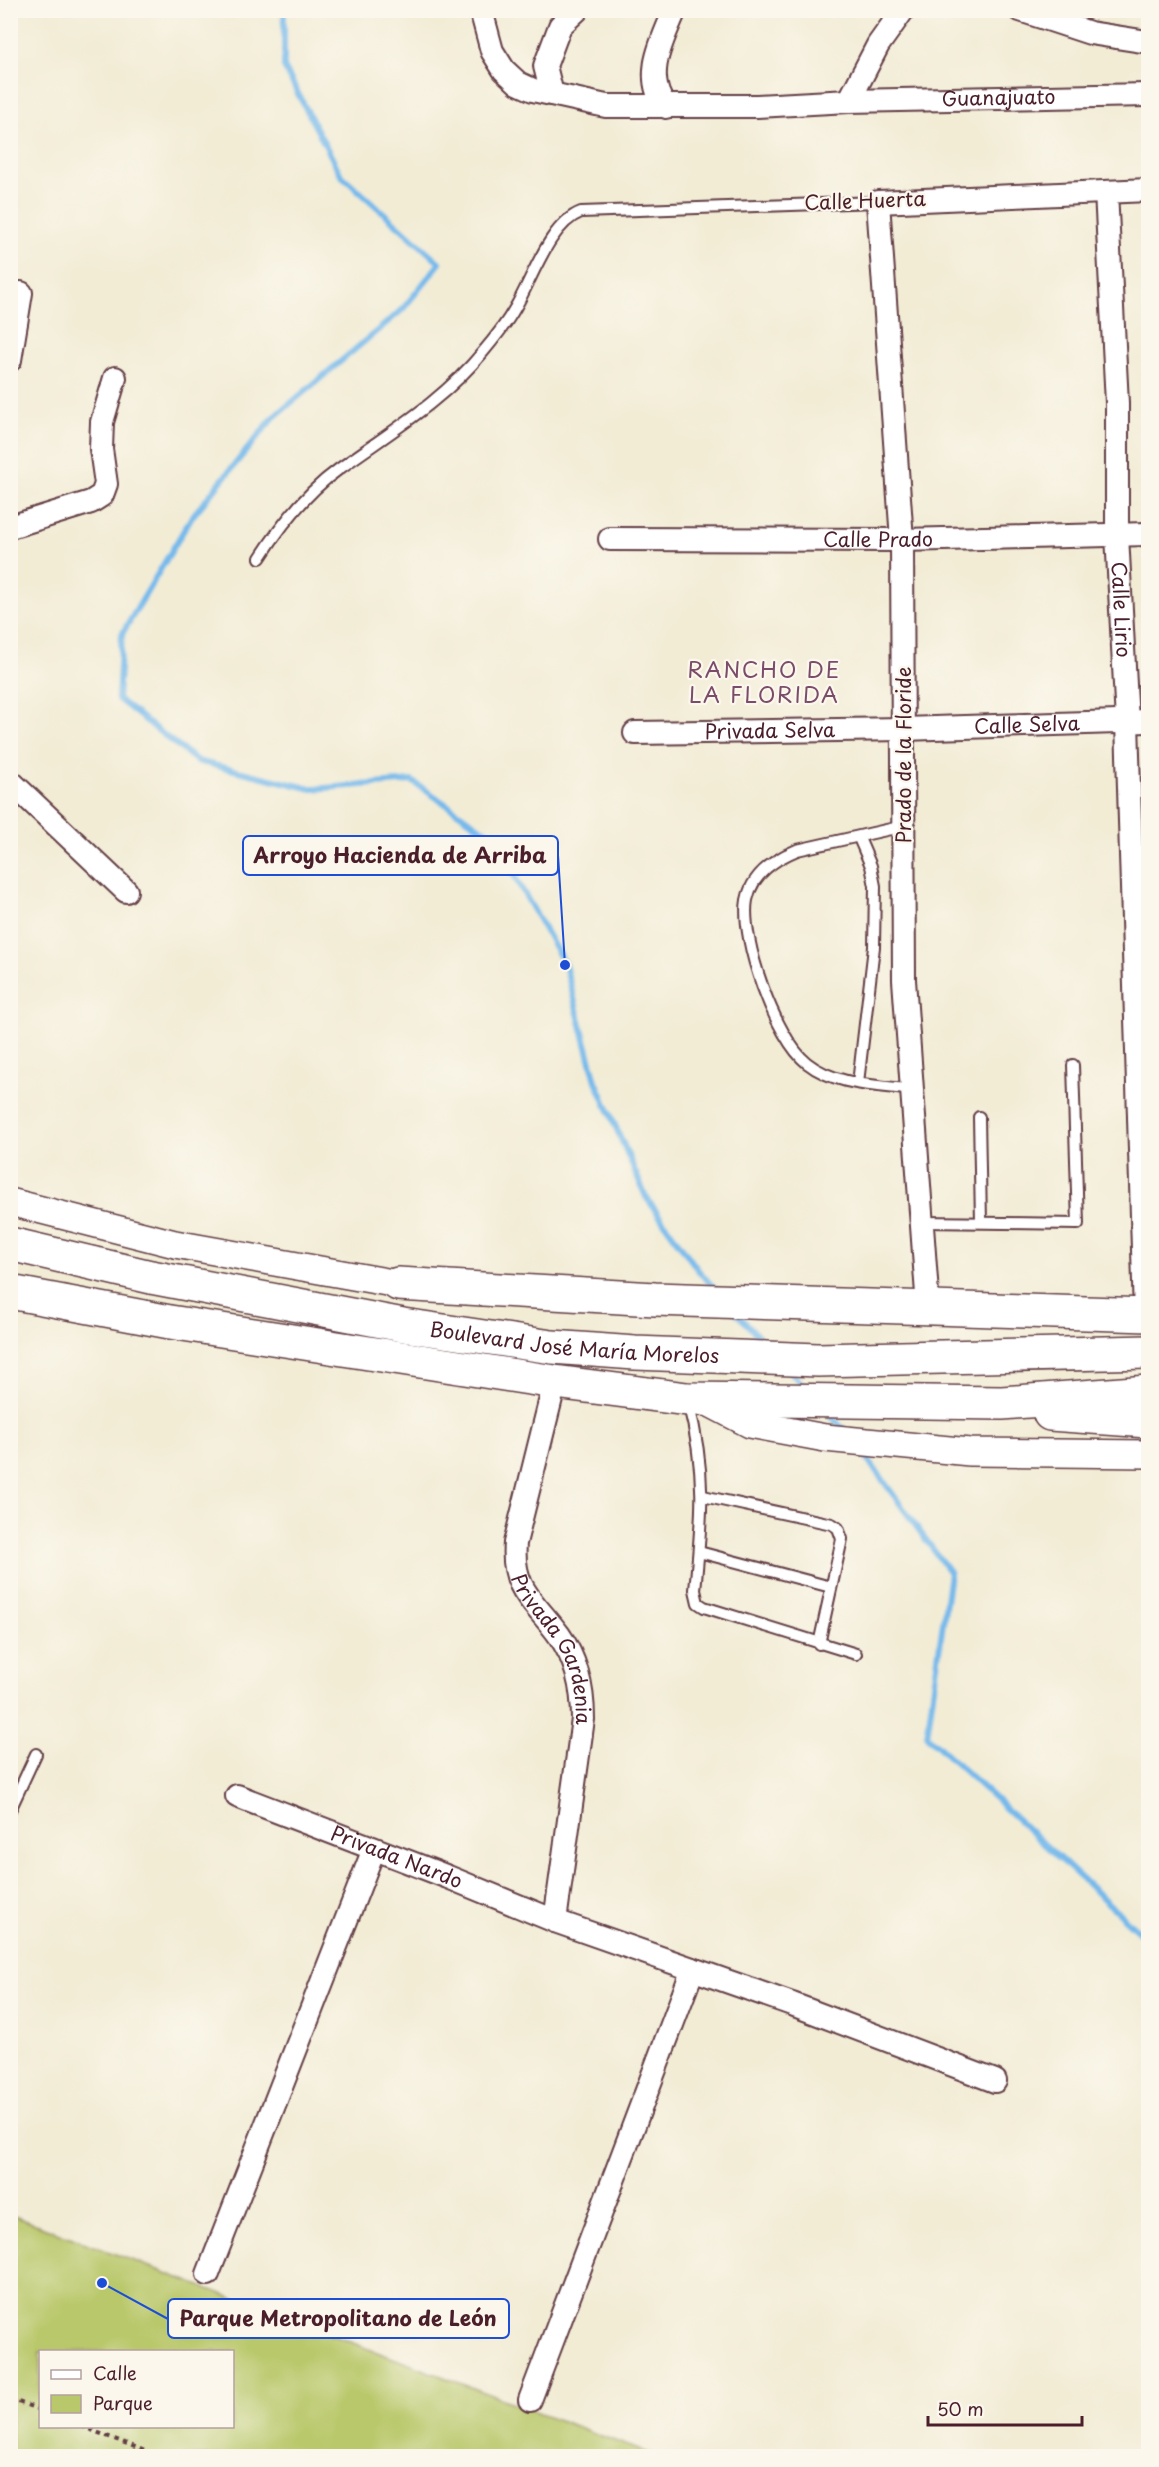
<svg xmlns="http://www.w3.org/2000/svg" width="1159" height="2467" viewBox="0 0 1159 2467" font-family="'Playpen Sans',sans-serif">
<rect width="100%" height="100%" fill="#fbf7ec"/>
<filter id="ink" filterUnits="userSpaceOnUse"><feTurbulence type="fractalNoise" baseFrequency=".0167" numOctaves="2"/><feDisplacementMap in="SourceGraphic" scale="12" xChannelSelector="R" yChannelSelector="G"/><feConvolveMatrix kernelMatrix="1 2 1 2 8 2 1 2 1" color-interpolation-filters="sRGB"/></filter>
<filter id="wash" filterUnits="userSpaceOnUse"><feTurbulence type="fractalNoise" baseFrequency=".008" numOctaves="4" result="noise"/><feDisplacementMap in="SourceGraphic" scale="24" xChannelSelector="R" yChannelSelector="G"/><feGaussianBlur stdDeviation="1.35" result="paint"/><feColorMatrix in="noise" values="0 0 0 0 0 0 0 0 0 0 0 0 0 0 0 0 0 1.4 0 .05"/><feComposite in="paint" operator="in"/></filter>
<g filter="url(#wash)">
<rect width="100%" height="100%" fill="#f2ecd5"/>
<path fill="#b9c86a" stroke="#82744a" stroke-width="1.5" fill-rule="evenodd" d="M11 2215 655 2456H11ZM40 2352H232V2426H40Z"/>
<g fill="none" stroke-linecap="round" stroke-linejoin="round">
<g stroke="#75b9eb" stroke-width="6">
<path d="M284 10V67L341 175 440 263 402 310 273 418 191 518 122 634 118 699 197 761 312 789 412 781 491 835 565 965 596 1081 646 1197 698 1270 715 1289"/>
<path d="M736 1312 768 1347"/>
<path d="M789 1370 806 1389"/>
<path d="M827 1412 845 1431"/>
<path d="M861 1450 950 1573 927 1736 1148 1940"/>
</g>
</g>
</g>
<g filter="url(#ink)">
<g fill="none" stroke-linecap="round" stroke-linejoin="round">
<g stroke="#633e44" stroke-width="14">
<g id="service">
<path d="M260 558C281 525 307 492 339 469 390 432 442 402 483 352 495 338 506 324 515 308 532 280 549 224 581 212L878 202"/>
<path d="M904 826 797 850C775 859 752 874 747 900 740 939 776 1039 807 1063 836 1086 878 1085 912 1090"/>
<path d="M858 1083 874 947 875 886 871 866 859 838"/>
<path d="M979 1117 981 1222"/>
<path d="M921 1222 1078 1224 1073 1065"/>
<path d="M688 1402C707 1473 702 1518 695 1590L698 1603 704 1607 856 1654"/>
<path d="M703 1496 832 1524 838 1528 842 1539 819 1644"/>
<path d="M699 1552 831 1587"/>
<path d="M10 1810 36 1754"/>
</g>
</g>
<g stroke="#633e44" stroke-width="26">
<g id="minor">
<path id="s1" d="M481 10 492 51 504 70 518 83 533 90 606 106H757L849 101 1148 95"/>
<path d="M1020 10 1090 33 1148 42"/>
<path d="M552 94 545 66 560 26 577 10"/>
<path d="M849 101 878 45 903 10"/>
<path d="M666 107C642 77 662 41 675 10"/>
<path id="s2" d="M1106 192 1117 403V535L1127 722 1145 1315"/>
<path d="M10 360 21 293"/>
<path d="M10 527 91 502 102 495 106 484 101 449 102 422 115 378"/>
<path id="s3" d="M610 539 902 540 1148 534"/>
<path id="s4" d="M635 733 904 729 1148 721"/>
<path d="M10 781 126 891"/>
<path d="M928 1308 904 980 902 540 878 202 1148 190"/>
<path id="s5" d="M555 1382 515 1543C511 1590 535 1602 559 1635 577 1660 583 1689 583 1719L555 1921"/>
<path id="s6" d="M237 1796 448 1877 555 1921 792 2004 995 2081"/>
<path d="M208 2274 374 1849"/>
<path d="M530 2400 693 1969"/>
</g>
</g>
<g stroke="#633e44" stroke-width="30">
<g id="tertiary">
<path d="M10 1202 175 1244 398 1284"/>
<path d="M702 1399 750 1424 825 1438 970 1452 1148 1454"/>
</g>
</g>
<g stroke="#633e44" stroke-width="36">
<g id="primary">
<path id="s7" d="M10 1244 151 1277 403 1325 552 1347 635 1353 818 1360 1148 1352"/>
<path d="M398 1284 655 1299 1148 1315"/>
<path d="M10 1292 170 1322 555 1382 687 1399 1002 1403 1148 1392"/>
<path d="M1050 1414 1148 1421"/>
</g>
</g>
<g stroke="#633e44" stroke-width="4" stroke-dasharray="4.5 4.5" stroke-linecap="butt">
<path d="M10 2399 40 2410"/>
<path d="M81 2426 158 2456"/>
</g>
<use href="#service" stroke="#fff" stroke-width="10"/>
<use href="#minor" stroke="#fff" stroke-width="22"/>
<use href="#tertiary" stroke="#fff" stroke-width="27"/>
<use href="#primary" stroke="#fff" stroke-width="33"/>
</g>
</g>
<g text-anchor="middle" stroke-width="4.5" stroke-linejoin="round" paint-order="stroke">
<g font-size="20" fill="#4a1f2b" stroke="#fbf7ec">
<text dy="7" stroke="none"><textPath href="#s1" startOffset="568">Guanajuato</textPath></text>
<text transform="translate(865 201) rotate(-2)" y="7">Calle Huerta</text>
<text dy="7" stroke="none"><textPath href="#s3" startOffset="268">Calle Prado</textPath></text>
<text dy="7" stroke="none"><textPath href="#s2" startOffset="418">Calle Lirio</textPath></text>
<text dy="7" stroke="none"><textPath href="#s4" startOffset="392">Calle Selva</textPath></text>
<text dy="7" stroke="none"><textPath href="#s4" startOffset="135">Privada Selva</textPath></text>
<text transform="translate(904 755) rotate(-90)" y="7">Prado de la Floride</text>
<text dy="7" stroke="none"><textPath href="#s7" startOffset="574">Boulevard José María Morelos</textPath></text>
<text dy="7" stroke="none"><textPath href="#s5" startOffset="282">Privada Gardenia</textPath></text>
<text dy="7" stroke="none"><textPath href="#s6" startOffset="171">Privada Nardo</textPath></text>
</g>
<g font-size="22" letter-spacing="1.5" fill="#7a4c69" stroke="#fbf7ec">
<text x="764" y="678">RANCHO DE<tspan x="764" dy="25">LA FLORIDA</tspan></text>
</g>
</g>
<path fill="none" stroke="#1d4ed8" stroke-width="2" d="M565 965L558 855M102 2283L168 2319"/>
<g fill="#1d4ed8" stroke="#fbf7ec" stroke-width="2">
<circle cx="565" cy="965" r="6"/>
<circle cx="102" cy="2283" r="6"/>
</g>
<g fill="#fbf7ec" stroke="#1d4ed8" stroke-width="2">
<rect x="243" y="836" width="315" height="39" rx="6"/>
<rect x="168" y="2299" width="341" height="39" rx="6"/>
</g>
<g font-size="21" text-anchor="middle" font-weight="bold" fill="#4a1f2b">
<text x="400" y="863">Arroyo Hacienda de Arriba</text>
<text x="338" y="2326">Parque Metropolitano de León</text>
</g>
<rect width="1159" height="2467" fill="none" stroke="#fbf7ec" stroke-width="36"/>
<rect x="39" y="2350" width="195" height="78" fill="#fbf7ec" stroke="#b4a19f" stroke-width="1.5"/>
<rect x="51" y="2370" width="30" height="9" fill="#ffffff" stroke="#b4a19f" stroke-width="1.5"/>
<text x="93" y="2380" font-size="18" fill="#4a1f2b">Calle</text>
<rect x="51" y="2395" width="30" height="18" fill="#b9c86a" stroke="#b4a19f" stroke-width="1.5"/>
<text x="93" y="2410" font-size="18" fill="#4a1f2b">Parque</text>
<path d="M928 2416v9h154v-9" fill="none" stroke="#4a1f2b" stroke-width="3"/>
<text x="937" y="2416" font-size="18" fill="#4a1f2b" stroke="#fbf7ec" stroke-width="4.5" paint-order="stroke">50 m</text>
</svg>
